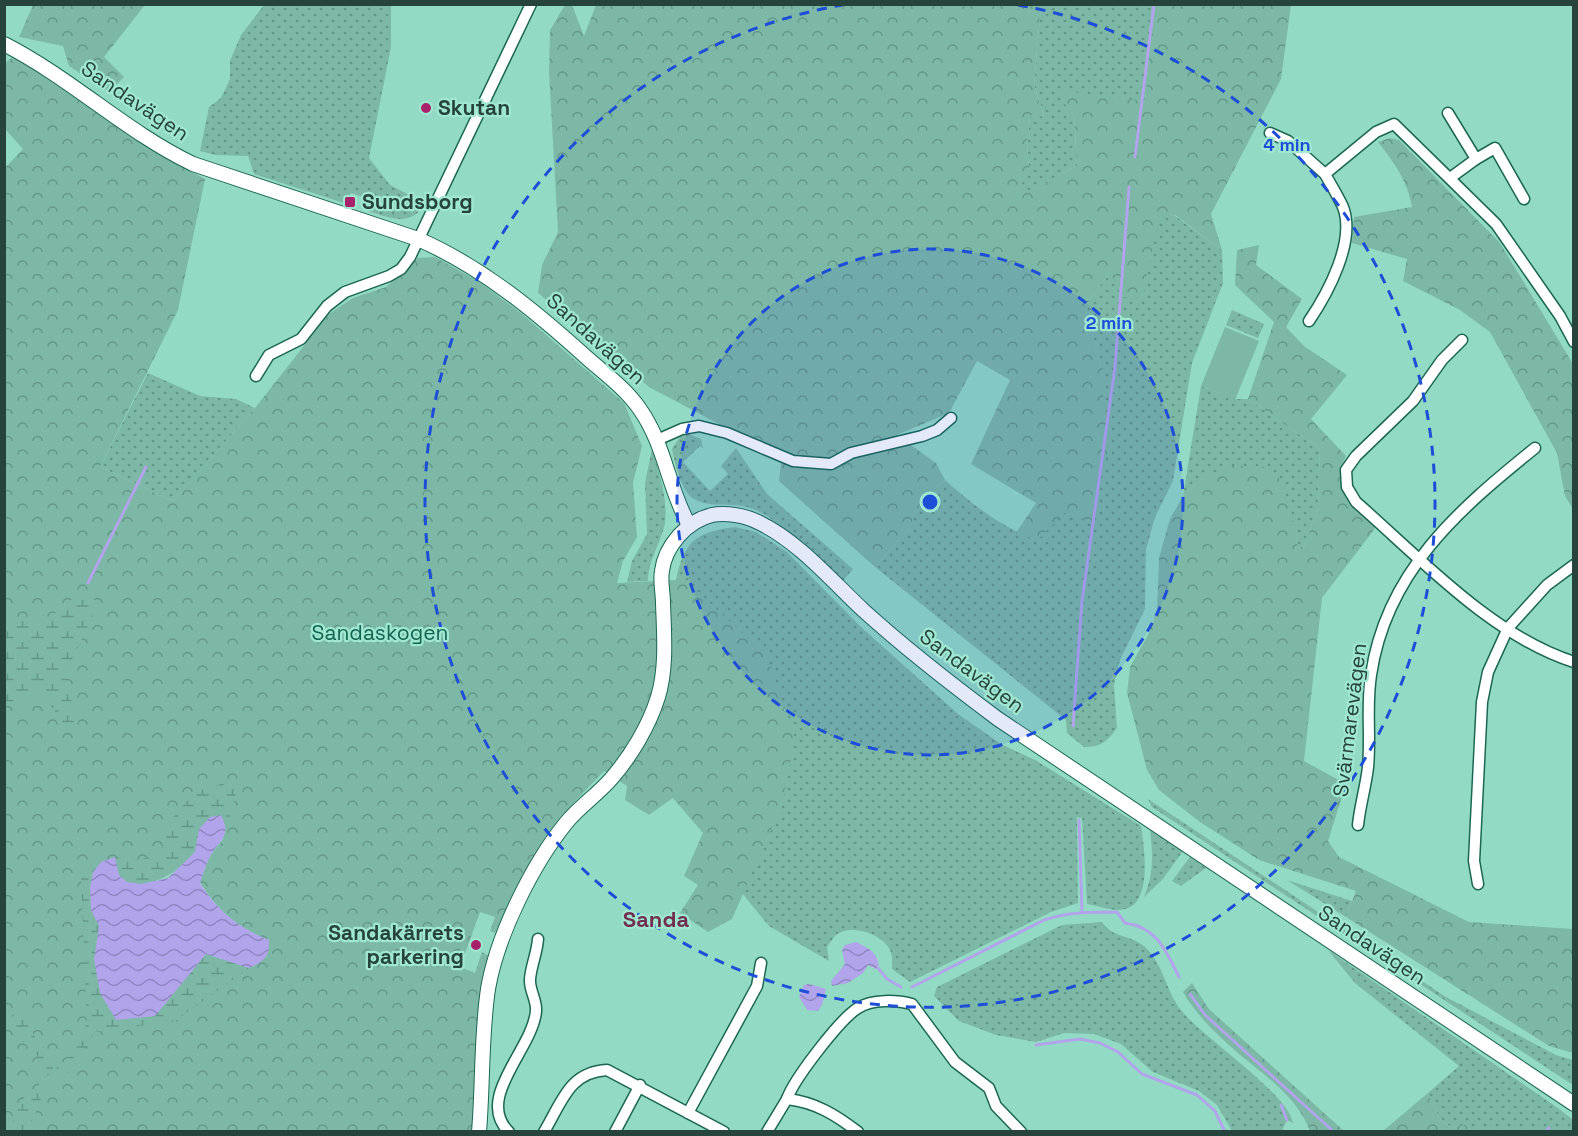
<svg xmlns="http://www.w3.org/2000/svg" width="1578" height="1136" viewBox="0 0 1578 1136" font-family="'Space Grotesk',sans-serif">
<defs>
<pattern id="grass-dots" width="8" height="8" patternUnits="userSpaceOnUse" patternTransform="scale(1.5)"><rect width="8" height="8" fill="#7cb8a5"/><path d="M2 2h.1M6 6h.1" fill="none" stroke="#659788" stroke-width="1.8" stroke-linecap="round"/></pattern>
<pattern id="forest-crowns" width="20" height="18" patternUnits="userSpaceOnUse" patternTransform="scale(1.5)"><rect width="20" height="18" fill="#7cb8a5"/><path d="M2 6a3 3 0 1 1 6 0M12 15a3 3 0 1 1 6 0" fill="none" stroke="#659788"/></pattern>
<pattern id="wetland-marsh" width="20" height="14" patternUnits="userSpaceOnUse" patternTransform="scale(1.5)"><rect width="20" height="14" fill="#7cb8a5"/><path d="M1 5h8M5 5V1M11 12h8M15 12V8" fill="none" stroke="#659788"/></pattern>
<pattern id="water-waves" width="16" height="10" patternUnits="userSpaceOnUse" patternTransform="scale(1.5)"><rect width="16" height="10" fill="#b1a4eb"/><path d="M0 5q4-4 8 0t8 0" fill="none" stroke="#9087c0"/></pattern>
</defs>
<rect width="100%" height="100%" fill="#92dac3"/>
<g fill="url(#grass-dots)">
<path d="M264 5H391V47L369 158 390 185 425 203C411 230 385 216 362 209L363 197 351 193 344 203 254 174 248 156 215 155 200 151 209 107 221 98 230 79V61L241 35Z"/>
<path d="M1041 5H1154L1145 101 1056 91 1074 116 1077 166 1015 198 1029 168 1027 146 1030 115 1044 116 1034 84Z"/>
<path d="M1174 215 1222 250 1223 283 1192 363 1173 481 1155 517 1146 550 1145 609 1120 660 1114 685 1117 728C1107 742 1101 747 1084 747L1067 733 1066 720 875 567 908 530 923 498 945 480C972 504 1003 529 1038 540L1103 413V376L1085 307 1110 272 1142 298 1158 218Z"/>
<path d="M1232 310 1264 324 1258 338 1226 325Z"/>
<path d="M148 373 200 396 236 399 255 408 173 501 100 467Z"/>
<path d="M1201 386 1235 399H1248L1320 449 1318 507 1304 548 1297 545 1296 529 1202 479 1183 496Z"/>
<path d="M689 434 701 439 703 448 700 446 683 462 710 491 728 474 721 466 736 448 767 494 853 569 842 582C817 559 784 521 753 509 735 501 712 509 694 499 681 491 675 464 672 449L680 437Z"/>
<path d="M652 449C659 472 668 499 665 523 661 543 649 557 648 581L627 582 632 561 647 534 645 483Z"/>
<path d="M735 527 756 532 787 552 861 627 958 714 1001 744 1037 761 1141 826C1144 846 1153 903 1125 909 1115 912 1098 906 1087 904L1082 818 1077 817 1078 903 1051 912 910 982 892 969C892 962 893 957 890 950 883 934 851 923 836 935 833 938 830 943 827 947L829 961 769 926 742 893 782 805 676 580C684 541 696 532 735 527Z"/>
<path d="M1148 799 1446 997 1556 1055 1573 1060V1085L1152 807Z"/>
<path d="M1150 830 1183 851 1163 879 1144 897C1154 873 1153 856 1150 830Z"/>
<path d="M1190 857 1206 868 1181 886 1172 881Z"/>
<path d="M1287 880 1352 901 1346 917Z"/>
<path d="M1102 922C1113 938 1126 934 1141 944 1162 958 1166 992 1181 1010 1204 1039 1288 1093 1293 1123L1287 1120 1282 1131H1232L1217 1105 1199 1091 1153 1072 1121 1044 1094 1034 1064 1033 1036 1042 996 1035 959 1021 934 996 937 987 1062 925Z"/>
<path d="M1328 950 1558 1108 1573 1120V1131H1469L1466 1125 1451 1127 1440 1119 1428 1093 1459 1066 1355 983Z"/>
</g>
<g fill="url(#forest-crowns)" fill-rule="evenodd">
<path d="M33 5H145L104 57 124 77 109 92 69 66 63 46 19 37Z"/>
<path d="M565 5H572L584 36 596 5H1041L1034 84 1044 117 1030 115 1027 146 1029 168 1016 197 1077 166 1074 116 1055 90 1145 101 1154 5H1291L1281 79 1211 214 1222 250 1175 215 1159 218 1142 298 1122 297 1110 272 1085 307 1103 376V412L1114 419 1093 522 1064 513 1038 540 1016 533 1036 503 971 464 1010 380 977 361 949 413 897 435 936 463 945 480 923 498 908 530 875 567 779 481 781 463 824 468 749 440 649 387 538 293 542 265 558 232 549 72 550 30Z"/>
<path d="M14 56C81 93 138 143 205 179L178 310 100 467 173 501 255 408 329 314 353 298 386 287 418 258 435 257 478 281 521 313 624 403 642 446 633 483 637 537 623 561 617 583 676 580 692 586 766 655 795 738 782 805 732 919 708 932 680 913 698 885 684 876 703 833 673 798 649 815 625 800 627 786 604 771 562 815 546 836 495 933 490 931 495 917 480 912 460 967 475 973 482 952 489 956 484 987 475 1131H5L4 169 23 149 5 129V63ZM224 838 209 857 200 882C218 911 237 927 269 940L188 973 141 884 195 852Z"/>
<path d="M1390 138 1399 140 1500 243 1573 364V509L1565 496 1557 453 1490 332 1460 310 1403 281 1407 259 1352 243 1354 217 1412 207C1407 180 1395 164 1378 142Z"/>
<path d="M1259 245 1256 265 1302 299 1286 327 1304 346 1347 375 1311 419 1346 456C1329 488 1354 507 1376 527L1322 598 1304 761 1346 784 1328 841 1339 857 1469 922 1573 929V1053L1549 1046 1346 917 1356 891 1259 860 1200 822 1159 790 1147 770 1127 693 1130 667 1149 633 1157 611 1159 558 1170 519 1183 496 1202 479 1227 466H1262L1279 478 1296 529 1297 545 1304 548 1318 507 1320 449 1248 399 1274 322 1235 285 1237 250Z"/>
<path d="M1192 983 1209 1009 1344 1131H1310C1297 1097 1267 1077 1239 1054 1218 1036 1197 1016 1183 992Z"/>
<path d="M1428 1093 1440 1119 1451 1127 1466 1125 1469 1131H1383Z"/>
</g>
<g fill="url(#wetland-marsh)">
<path d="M76 596 100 601 65 674 79 731 70 732 41 692 5 707 4 617 43 623Z"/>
<path d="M240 778 224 838 226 824 199 829C198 836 198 846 194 852 185 871 135 899 119 875 116 871 116 862 115 857L138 860 161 853 169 822 195 792Z"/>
<path d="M93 872 91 910 99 926 94 959 188 973 206 954 249 968 175 1021 95 1032 74 1069 58 1078 45 1089 28 1131 8 1132 22 1100 49 1075 33 1049 19 1039 9 1024 14 1010 28 1012 31 1030 54 1070 73 1054 87 1022 81 879Z"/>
</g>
<path fill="#7cb8a5" d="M1225 327 1259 341 1235 400 1201 386Z"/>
<g fill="url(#water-waves)">
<path d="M221 815C233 838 217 841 209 859 205 866 203 875 200 883 218 911 237 927 269 940 270 957 264 961 249 968L206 954 155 1016 116 1020 100 993 94 959 99 926 91 910 90 888 93 872 101 862 115 857 119 875 127 882 141 884 168 878 195 852 199 829 210 817Z"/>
<path d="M856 942C868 948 876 951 879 965L876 969 868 965 863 973 848 983 832 986 831 981 845 964 842 950 845 945Z"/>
<path d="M809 984 826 989 822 1005 818 1011 807 1010 799 997 804 985Z"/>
</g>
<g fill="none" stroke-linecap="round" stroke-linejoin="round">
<g stroke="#b1a4eb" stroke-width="3">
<path d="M1135 157 1154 4"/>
<path d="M88 583 146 467"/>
<path d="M1073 726 1082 601 1115 367 1129 187"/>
<path d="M1079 820 1082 912"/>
<path d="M878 968 887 979 901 987"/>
<path d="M912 987 1044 920C1068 912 1092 912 1117 912L1125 923C1157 927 1166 951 1179 977"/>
<path d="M1190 994 1205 1015 1334 1132"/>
<path d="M1036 1045 1080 1039 1100 1043 1118 1052 1142 1074 1197 1095 1215 1111 1225 1132"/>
<path d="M1281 1105 1287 1120"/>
<path d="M1546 1132 1549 1128"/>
</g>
<g stroke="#1b6754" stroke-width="13">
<g id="minor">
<path d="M1448 113 1476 159 1495 148 1524 199"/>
<path d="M1270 133 1288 141 1325 174"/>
<path d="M1450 178 1476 159"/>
<path d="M1309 321C1328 293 1356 241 1343 207 1338 196 1331 185 1325 174L1376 132 1394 124 1496 224 1560 316 1574 342"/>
<path d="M1462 340 1442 360 1413 401 1356 456 1346 470 1347 487 1356 502C1420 558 1492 636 1574 662"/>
<path d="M256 376 269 355 301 339 327 306 345 292 389 276 401 269 410 257 531 4"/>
<path d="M657 440 682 429 699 426 727 433 793 461 831 464 851 453 922 436 937 430 951 418"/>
<path d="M1358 825C1360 805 1366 786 1368 767 1371 736 1366 706 1371 675 1386 572 1458 510 1535 448"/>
<path d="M1478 884 1474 861 1482 702 1488 672 1508 628 1547 585 1574 565"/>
<path d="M787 1099C794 1079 840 1019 858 1008 872 999 897 1000 912 1004L955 1062 989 1088 996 1106 1021 1132"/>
<path d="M688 1113 757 986 761 963"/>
<path d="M509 1132C474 1098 533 1049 536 1011 537 1000 529 990 530 979 531 966 537 953 538 939"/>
<path d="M544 1132C562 1102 569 1072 607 1070L724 1132"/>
<path d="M615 1132 640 1085"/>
<path d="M767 1132 787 1099C815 1102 836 1115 858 1132"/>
</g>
</g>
<g stroke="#1b6754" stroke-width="16">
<g id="tertiary">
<path d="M4 44C71 78 126 132 193 164L418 239C482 267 535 311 586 357 604 373 625 388 639 408 665 444 668 488 689 525"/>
<path d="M479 1132C483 1085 481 1036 488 989 497 936 532 865 566 823 579 807 597 795 611 779 631 756 649 726 658 697 667 667 664 634 663 603 663 593 660 581 662 571 665 546 687 521 712 515 726 512 746 516 758 522 798 541 831 580 863 610 906 649 951 684 998 719L1574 1104"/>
</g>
</g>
<use href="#minor" stroke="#fff" stroke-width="10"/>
<use href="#tertiary" stroke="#fff" stroke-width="14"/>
</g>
<circle cx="930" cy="502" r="253" fill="#1d4ed8" fill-opacity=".12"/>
<g fill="none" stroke="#1d4ed8" stroke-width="3" stroke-dasharray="10 8">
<circle cx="930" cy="502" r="253"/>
<path d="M1018 5A505 505 0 1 1 842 5"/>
</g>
<g fill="#a7216b" stroke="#9fe7d0" stroke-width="2">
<circle cx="426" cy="108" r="6"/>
<rect x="344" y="196" width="12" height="12" rx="3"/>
<circle cx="476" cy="945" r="6"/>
</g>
<g text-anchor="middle" stroke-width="4.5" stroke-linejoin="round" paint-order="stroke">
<g font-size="21" fill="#26443b" stroke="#9fe7d0">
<text transform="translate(135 101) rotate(34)" y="7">Sandavägen</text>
<text transform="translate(596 339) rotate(42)" y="7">Sandavägen</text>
<text transform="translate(972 671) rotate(37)" y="7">Sandavägen</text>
<text transform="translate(1350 720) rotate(-83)" y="7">Svärmarevägen</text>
<text transform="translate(1372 945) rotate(34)" y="7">Sandavägen</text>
</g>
<g font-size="21" font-weight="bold" fill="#26443b" stroke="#9fe7d0" text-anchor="start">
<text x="438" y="115">Skutan</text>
<text x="362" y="209">Sundsborg</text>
<text x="464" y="940" text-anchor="end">Sandakärrets<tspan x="464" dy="24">parkering</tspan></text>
</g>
<g font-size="21" fill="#136350" stroke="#9fe7d0">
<text x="380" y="640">Sandaskogen</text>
</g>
<g font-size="22" font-weight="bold" fill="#72304f" stroke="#9fe7d0">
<text x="656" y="927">Sanda</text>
</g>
</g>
<circle cx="930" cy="502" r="9" fill="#1d4ed8" stroke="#9fe7d0" stroke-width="3"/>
<g font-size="18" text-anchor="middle" font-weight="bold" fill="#1d4ed8" stroke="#9fe7d0" stroke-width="4.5" stroke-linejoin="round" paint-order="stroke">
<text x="1287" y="151">4 min</text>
<text x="1109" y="329">2 min</text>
</g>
<rect width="1578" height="1136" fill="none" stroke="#26443b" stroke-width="12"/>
</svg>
